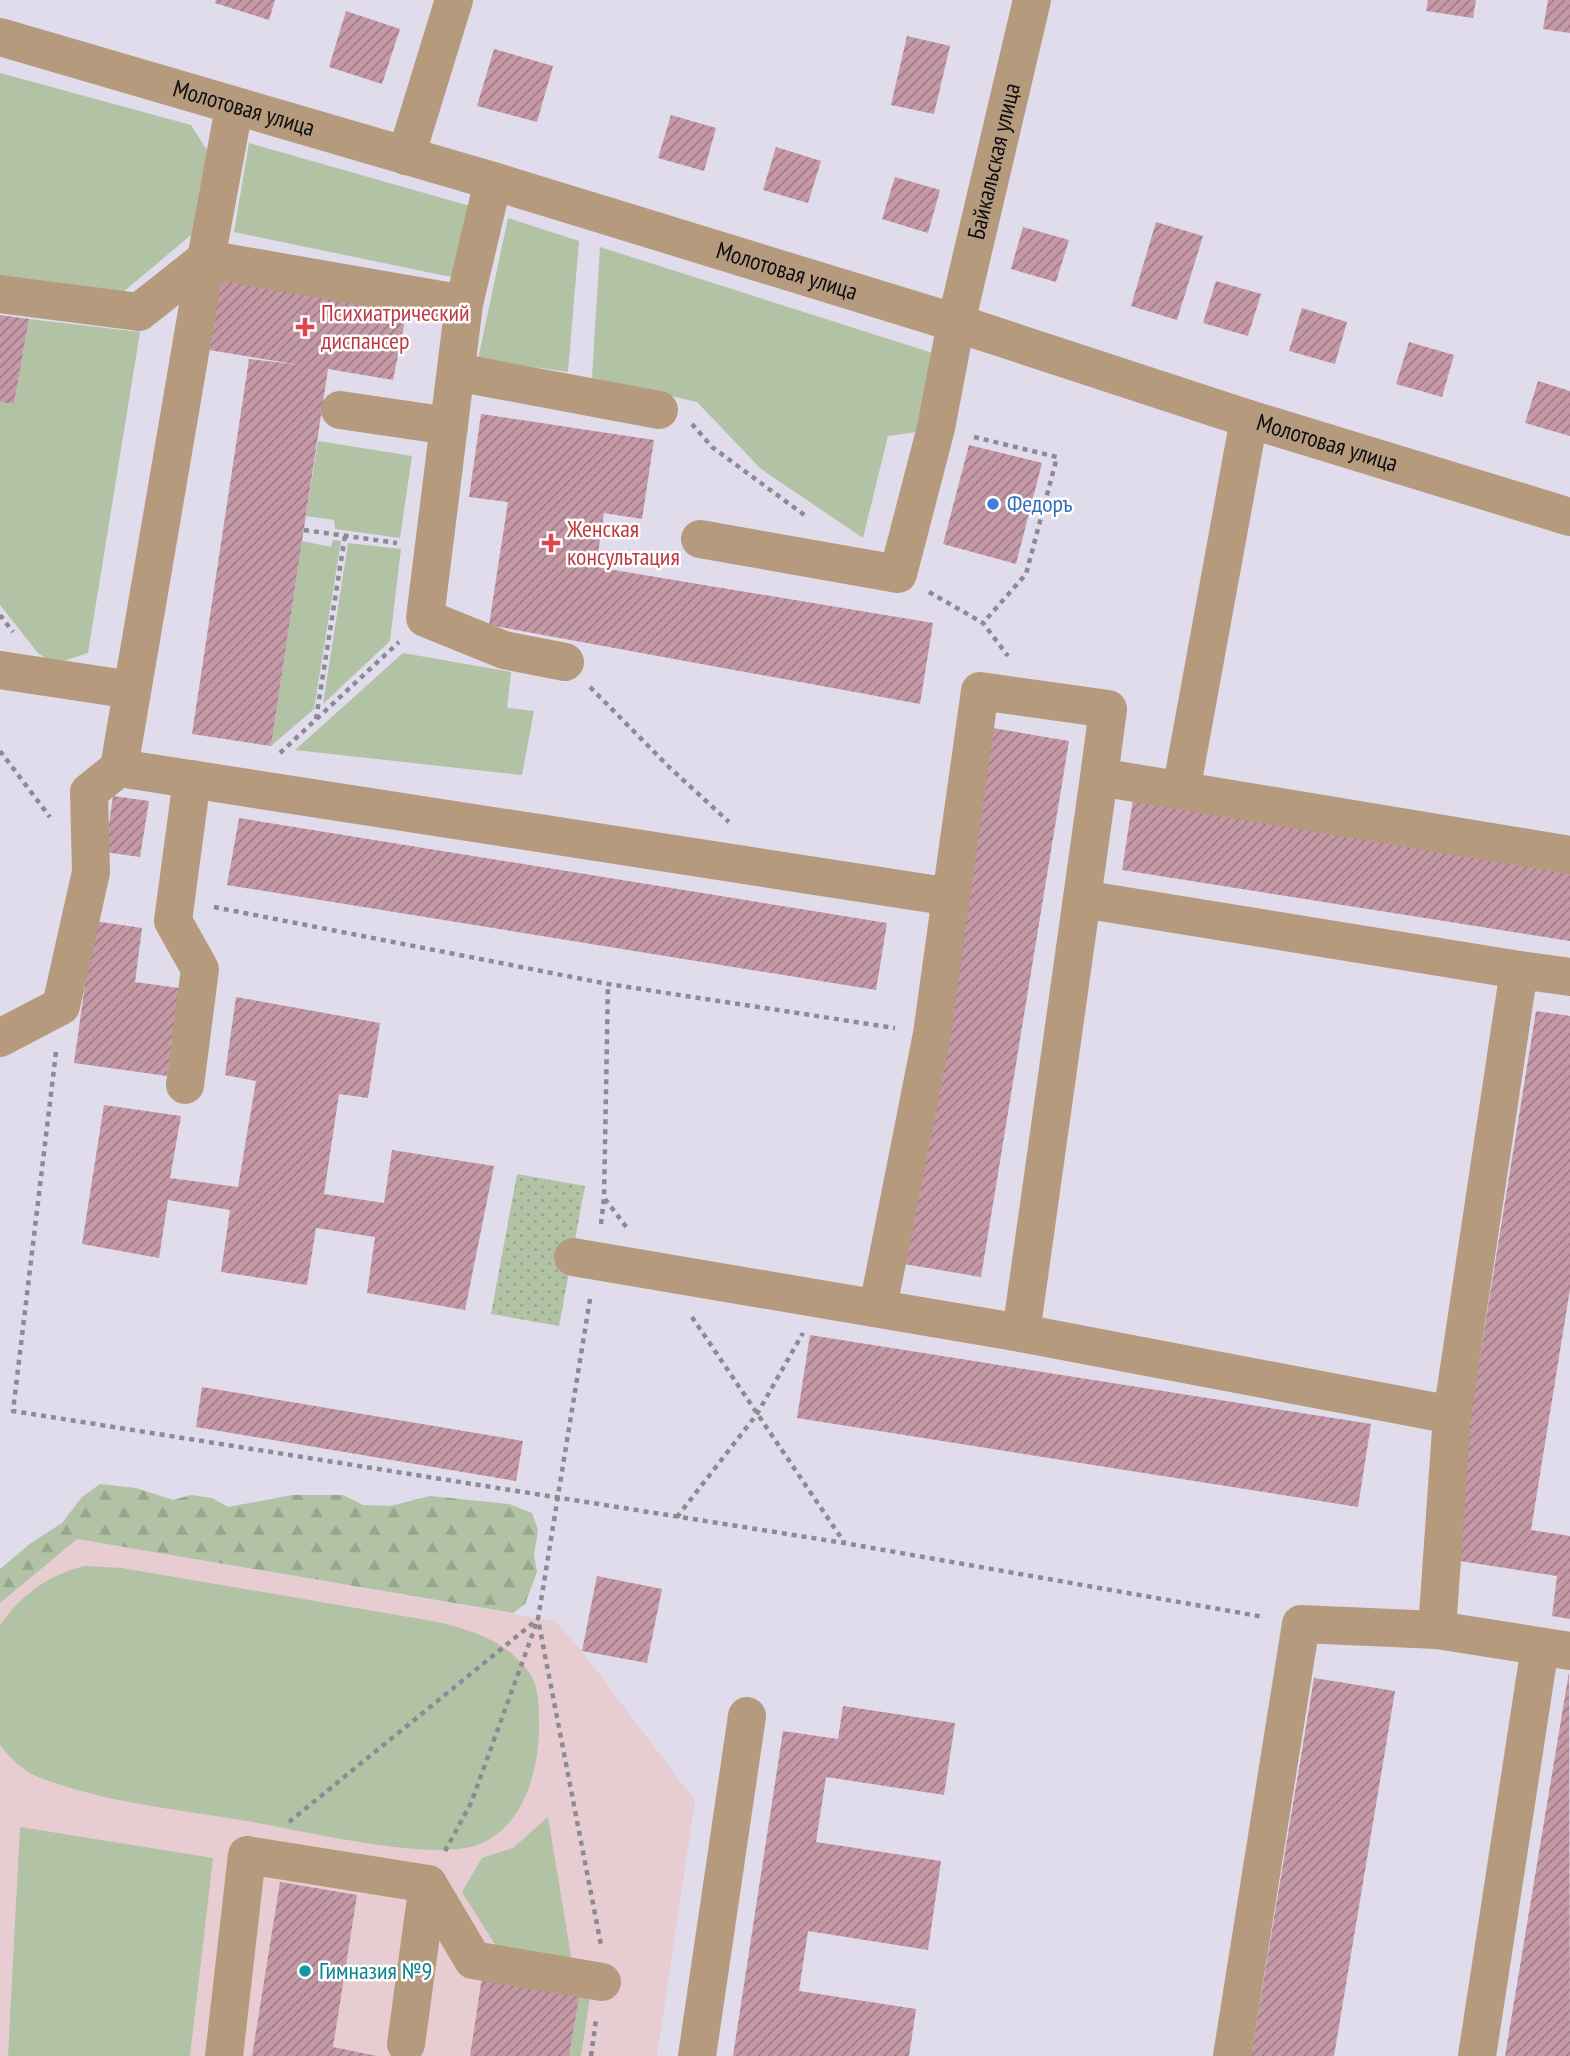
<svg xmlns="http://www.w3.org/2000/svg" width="1570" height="2056" viewBox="0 0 1570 2056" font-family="'PT Sans Narrow',sans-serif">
<defs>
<pattern id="forest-firs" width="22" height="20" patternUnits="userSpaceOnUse" patternTransform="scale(1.75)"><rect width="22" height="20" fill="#b1c2a5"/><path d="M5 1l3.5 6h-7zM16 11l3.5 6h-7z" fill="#97a68d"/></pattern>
<pattern id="park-dots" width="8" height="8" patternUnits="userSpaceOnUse" patternTransform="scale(1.75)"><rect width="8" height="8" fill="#b1c2a5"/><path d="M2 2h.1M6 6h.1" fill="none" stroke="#97a68d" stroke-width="1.8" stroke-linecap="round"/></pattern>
<pattern id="building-hatch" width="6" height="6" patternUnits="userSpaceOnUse" patternTransform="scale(1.75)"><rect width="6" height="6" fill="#c699a7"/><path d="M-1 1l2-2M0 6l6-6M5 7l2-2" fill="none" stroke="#9f7b87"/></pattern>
</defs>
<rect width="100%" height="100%" fill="#e0dcec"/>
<path fill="#e7cdd2" d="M77 1539 555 1621 582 1651 695 1801 657 2056H0V1603Z"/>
<g fill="#b1c2a5">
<path d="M0 73 191 125 207 150 191 235 122 293 0 276Z"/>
<path d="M249 143 470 206 456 278 234 232Z"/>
<path d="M508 218 579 241 568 372 478 359Z"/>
<path d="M600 247 942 356 924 431 888 436 863 538 761 469 697 402 592 378Z"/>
<path d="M29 319 140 332 88 653 54 664 38 653 0 605V402L14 404Z"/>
<path d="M318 441 412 456 400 538 335 529 334 520 306 516Z"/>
<path d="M333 540 341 541 314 709 271 746 302 541 331 547Z"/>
<path d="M348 543 401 549 390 641 323 704Z"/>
<path d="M403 653 511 672 507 708 534 711 522 775 295 750Z"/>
<path d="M84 1566 122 1568 438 1622C474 1631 504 1640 528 1671 539 1685 539 1705 539 1722 540 1767 525 1828 477 1845 430 1862 300 1830 247 1821 183 1810 116 1804 55 1783 28 1775 17 1766 0 1745V1625C23 1593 47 1576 84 1566Z"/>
<path d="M548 1817 572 1962 496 1946 462 1892 482 1858 513 1848Z"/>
<path d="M20 1827 213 1858 190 2056H8Z"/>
<path d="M580 1992 590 1997 581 2056H569Z"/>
</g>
<path fill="url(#forest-firs)" d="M100 1484 136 1488 173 1500 191 1495 212 1498 228 1507 292 1495H343L363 1505 390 1506 430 1496 509 1504 532 1513 538 1530 534 1555 537 1572 525 1604 513 1613 77 1539 0 1603V1569L31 1543 62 1523 82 1497Z"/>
<path fill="url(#park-dots)" d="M517 1174 585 1186 559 1326 491 1314Z"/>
<g fill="url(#building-hatch)">
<path d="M216 0H275L269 20 215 3Z"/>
<path d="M1428 0H1476L1473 18 1426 11Z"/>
<path d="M1548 0H1570V33L1543 29Z"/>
<path d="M346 11 400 29 382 84 329 67Z"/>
<path d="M907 36 950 46 934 114 891 105Z"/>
<path d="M494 49 553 66 537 122 477 106Z"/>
<path d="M671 115 716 128 704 171 658 158Z"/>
<path d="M776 147 821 161 808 203 763 190Z"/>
<path d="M895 177 940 190 928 233 882 219Z"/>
<path d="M1156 222 1203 236 1177 320 1131 306Z"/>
<path d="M1023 227 1069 240 1056 282 1011 269Z"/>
<path d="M215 272 408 305 393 380 328 369 271 746 192 734 249 359 300 365 203 349Z"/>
<path d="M1216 281 1261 294 1248 336 1203 323Z"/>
<path d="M1302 308 1347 322 1335 364 1289 351Z"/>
<path d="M0 315 29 319 14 404 0 402Z"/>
<path d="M1409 342 1454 355 1442 397 1396 384Z"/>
<path d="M1538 381 1570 391V436L1525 423Z"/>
<path d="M481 414 654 440 642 519 604 513 596 567 933 623 920 704 489 625 508 502 469 497Z"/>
<path d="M969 445 1042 463 1016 564 943 544Z"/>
<path d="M993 728 1069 741 981 1277 904 1264Z"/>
<path d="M113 796 149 801 140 857 105 852Z"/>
<path d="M1133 799 1570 868V941L1122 870Z"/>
<path d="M239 818 887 923 876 990 227 885Z"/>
<path d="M94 921 142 928 135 982 179 988 167 1076 74 1063Z"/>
<path d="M236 997 380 1023 368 1098 339 1094 324 1194 384 1203 392 1150 494 1166 465 1310 367 1293 375 1237 316 1228 307 1285 221 1272 230 1210 168 1200 159 1258 82 1244 104 1105 181 1116 170 1178 238 1187 256 1081 225 1075Z"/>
<path d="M1536 1011 1570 1016V1289L1531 1530 1570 1536V1619L1552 1616 1557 1576 1447 1559Z"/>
<path d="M810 1335 1371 1424 1358 1507 797 1418Z"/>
<path d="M202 1387 523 1441 516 1481 196 1427Z"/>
<path d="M597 1576 662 1589 647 1663 582 1651Z"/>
<path d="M1569 1672 1570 2056H1505Z"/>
<path d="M1314 1678 1395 1691 1334 2056H1251Z"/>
<path d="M843 1706 955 1723 944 1795 826 1777 816 1842 941 1861 928 1950 808 1931 799 1991 916 2009 909 2056H733L783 1731 838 1739Z"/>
<path d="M280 1882 357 1895 333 2047 377 2056H252Z"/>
<path d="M482 1977 580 1992 569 2056H470Z"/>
</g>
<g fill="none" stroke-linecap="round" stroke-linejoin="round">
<g stroke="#8c8a95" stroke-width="4.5" stroke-dasharray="5 5" stroke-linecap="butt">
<path d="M692 424 712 447 807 517"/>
<path d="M974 437 1057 457 1026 574 983 623"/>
<path d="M304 530 397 543"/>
<path d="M929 592 983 623 1008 656"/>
<path d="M0 615 13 632"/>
<path d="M590 687 669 767 729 822"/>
<path d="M316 719 345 536"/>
<path d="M0 751 50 817"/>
<path d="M280 753 399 642"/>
<path d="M214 907 608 984 895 1028"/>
<path d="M56 1052 13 1411 844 1543 1264 1617"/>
<path d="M605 1199 627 1228"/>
<path d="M601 1224 604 1198 608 984"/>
<path d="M590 1299 538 1619 601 1945"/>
<path d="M692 1317 844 1542"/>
<path d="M677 1517 757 1414 803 1333"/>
<path d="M289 1822 538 1619"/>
<path d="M445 1851 471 1803 538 1619"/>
<path d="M591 2056 596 2020"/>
</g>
<g stroke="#b69a7d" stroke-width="38">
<path id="s1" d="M0 37 493 181 956 323 1249 419 1570 517"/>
<path d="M406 156 454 0"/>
<path d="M493 181 464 304 425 618 504 650 565 662"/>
<path d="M0 294 139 312 206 259 234 108"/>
<path d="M464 304 206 259 119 768 951 897 932 1034 878 1307"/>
<path d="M456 372 659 410"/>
<path d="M340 410 449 426"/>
<path id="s2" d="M700 539 898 574 936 428 956 323 1032 0"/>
<path d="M0 670 132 690"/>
<path d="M1181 791 1249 419"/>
<path d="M1570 855 1099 777 1021 1333 1452 1415 1519 970 1570 977"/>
<path d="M951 897 980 691 1108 709 1099 777"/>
<path d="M1082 899 1519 970"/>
<path d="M0 1038 61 1006 91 872 89 792 119 768"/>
<path d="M185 1085 200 969 173 921 192 779"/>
<path d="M573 1257 1021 1333"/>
<path d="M1437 1630 1452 1415"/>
<path d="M406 2044 428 1884"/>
<path d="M224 2056 247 1855 428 1884 473 1960 602 1982"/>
<path d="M697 2056 747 1716"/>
<path d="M1232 2056 1301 1624 1437 1630 1570 1651"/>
<path d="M1477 2056 1540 1647"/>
</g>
</g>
<g fill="#e0444e" stroke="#fff" stroke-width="2.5">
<path d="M301.5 316.5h7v7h7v7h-7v7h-7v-7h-7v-7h7z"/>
<path d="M547.5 532.5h7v7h7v7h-7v7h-7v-7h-7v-7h7z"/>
</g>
<circle fill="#3f7fe0" stroke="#fff" stroke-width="2.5" cx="993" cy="504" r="7"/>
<circle fill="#0f9aa8" stroke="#fff" stroke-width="2.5" cx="305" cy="1971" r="7"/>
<g text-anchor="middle" stroke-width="5" stroke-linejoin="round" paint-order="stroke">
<g font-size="24" fill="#0e0d12" stroke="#fff">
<text dy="8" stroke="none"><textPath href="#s1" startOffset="254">Молотовая улица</textPath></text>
<text dy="8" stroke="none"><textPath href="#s2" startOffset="625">Байкальская улица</textPath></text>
<text dy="8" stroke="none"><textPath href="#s1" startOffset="821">Молотовая улица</textPath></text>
<text dy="8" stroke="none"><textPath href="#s1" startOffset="1388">Молотовая улица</textPath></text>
</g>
<g font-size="24" fill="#be3a42" stroke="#fff" text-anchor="start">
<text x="321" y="321">Психиатрический<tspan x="321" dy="28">диспансер</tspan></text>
<text x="567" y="537">Женская<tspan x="567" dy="28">консультация</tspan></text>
</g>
<g font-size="24" fill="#366cbe" stroke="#fff" text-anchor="start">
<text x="1007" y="512">Федоръ</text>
</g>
<g font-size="24" fill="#0d838f" stroke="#fff" text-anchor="start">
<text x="319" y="1979">Гимназия №9</text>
</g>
</g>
</svg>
